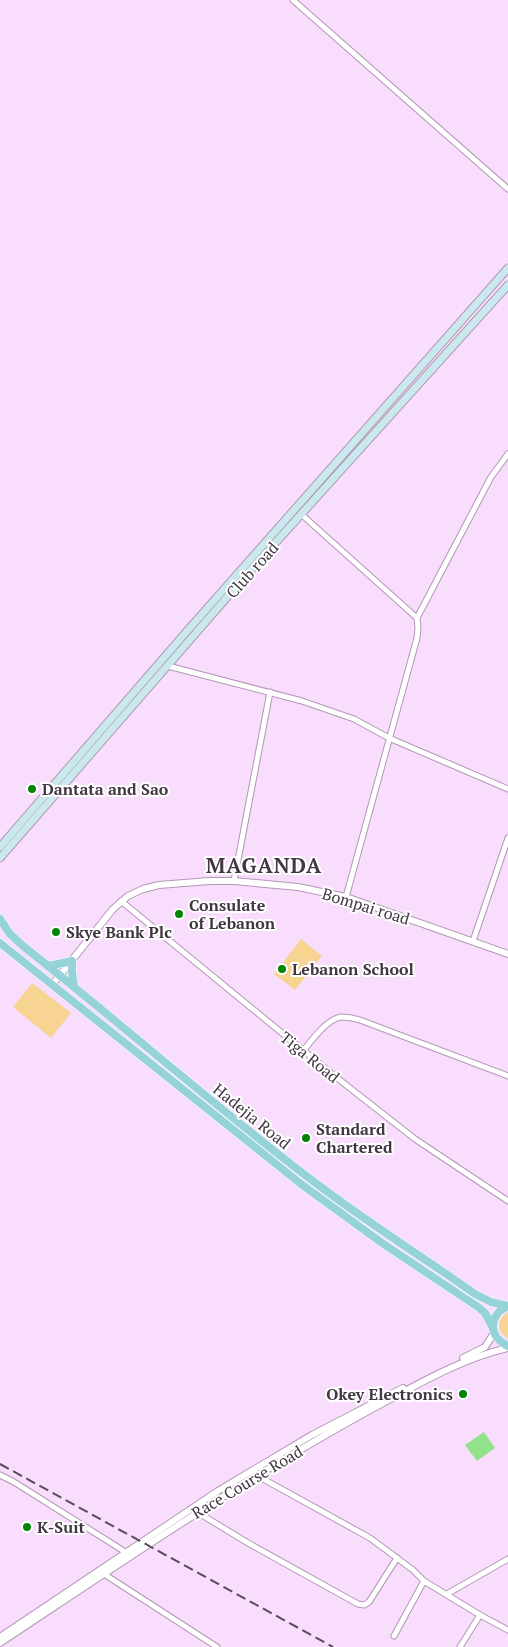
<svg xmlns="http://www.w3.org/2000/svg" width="508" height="1647" viewBox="0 0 508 1647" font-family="'PT Serif',serif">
<rect width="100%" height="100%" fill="#f9ddfd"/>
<g fill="#f8d493">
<path d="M301 939 322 956 295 990 274 974Z"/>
<path d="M32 983 71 1013 51 1038 13 1007Z"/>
<path d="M508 1312V1339C497 1332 496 1319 508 1312Z"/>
</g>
<path fill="#91e38a" d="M484 1432 495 1448 477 1461 465 1445Z"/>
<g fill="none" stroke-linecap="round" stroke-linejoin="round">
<g stroke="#b297b5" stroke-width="7">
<g id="minor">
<path d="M293 0 508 189"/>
<path d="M301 514 417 618"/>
<path d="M168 666 302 701 354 719 389 738 508 789"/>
<path d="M234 881 270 692"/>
<path d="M346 897 417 638 418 628 417 618 491 477 508 454"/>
<path d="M121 901 332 1074 415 1139 508 1201"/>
<path d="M473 941 508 838"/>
<path d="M303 1051C312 1040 327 1019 341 1017 347 1017 354 1018 360 1020L508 1076"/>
<path d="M0 1475 14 1482 127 1553"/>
<path d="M256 1475 370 1538 413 1570 424 1581 480 1615 508 1630"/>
<path d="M197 1512 248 1543 358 1604 364 1605 369 1602 397 1558"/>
<path d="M104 1574 217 1647"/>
<path d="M447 1594 508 1559"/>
<path d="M394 1636 424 1581"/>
<path d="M460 1647 480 1615"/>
</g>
</g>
<g stroke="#b297b5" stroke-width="8">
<g id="tertiary">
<path d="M52 985 113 909 128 896 143 889 159 885 209 881H234L298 887 346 897 508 954"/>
<path d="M463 1358 485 1347 494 1333"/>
<path d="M0 1637 218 1491 312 1435 403 1388"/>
<path d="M0 1643C119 1564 236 1484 361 1415 408 1390 456 1360 508 1348"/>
</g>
</g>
<g stroke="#b297b5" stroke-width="9">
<g id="secondary">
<path d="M0 847 188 630 508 268"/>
<path d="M0 858 249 572 508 285"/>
</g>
</g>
<g stroke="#fff" stroke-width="9">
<g id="primary">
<path d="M0 919 10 934 23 946C122 1024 216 1108 317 1184 368 1223 423 1257 475 1294L491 1302 508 1306"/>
<path d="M0 943 301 1184 382 1243 478 1307 485 1313 493 1328"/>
<path d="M48 966 72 961V972L74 987"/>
<path d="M508 1306C488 1315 488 1337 508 1346"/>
</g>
</g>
<use href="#minor" stroke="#fff" stroke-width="5"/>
<use href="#tertiary" stroke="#fff" stroke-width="6"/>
<use href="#secondary" stroke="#cae9ec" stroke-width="7"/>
<use href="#primary" stroke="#95d3d8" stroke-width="8"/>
<path stroke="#594c5a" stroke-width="2" stroke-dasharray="10 5" stroke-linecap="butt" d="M0 1464 333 1647"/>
</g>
<g fill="#038504" stroke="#fff" stroke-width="2">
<circle cx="32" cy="789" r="5"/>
<circle cx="179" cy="914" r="5"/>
<circle cx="56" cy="932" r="5"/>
<circle cx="282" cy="969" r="5"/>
<circle cx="306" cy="1138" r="5"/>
<circle cx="463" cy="1394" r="5"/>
<circle cx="27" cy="1527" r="5"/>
</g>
<g text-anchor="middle" stroke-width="4" stroke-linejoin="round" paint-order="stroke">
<g font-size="16" fill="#413642" stroke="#fff">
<text transform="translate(252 570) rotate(-48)" y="6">Club road</text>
<text transform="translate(366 906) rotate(17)" y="6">Bompai road</text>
<text transform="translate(310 1057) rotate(39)" y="6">Tiga Road</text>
<text transform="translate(252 1116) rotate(39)" y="6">Hadejia Road</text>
<text transform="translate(247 1482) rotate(-31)" y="6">Race Course Road</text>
</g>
<g font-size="16" font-weight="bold" fill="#413642" stroke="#fff" text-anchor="start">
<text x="42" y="795">Dantata and Sao</text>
<text x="189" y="911">Consulate<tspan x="189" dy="18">of Lebanon</tspan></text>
<text x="66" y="938">Skye Bank Plc</text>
<text x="292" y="975">Lebanon School</text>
<text x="316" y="1135">Standard<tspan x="316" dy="18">Chartered</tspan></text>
<text x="453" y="1400" text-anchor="end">Okey Electronics</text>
<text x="37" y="1533">K-Suit</text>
</g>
<g font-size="21" font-weight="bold" letter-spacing="1" fill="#413642" stroke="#fff">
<text x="264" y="873">MAGANDA</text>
</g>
</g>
</svg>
